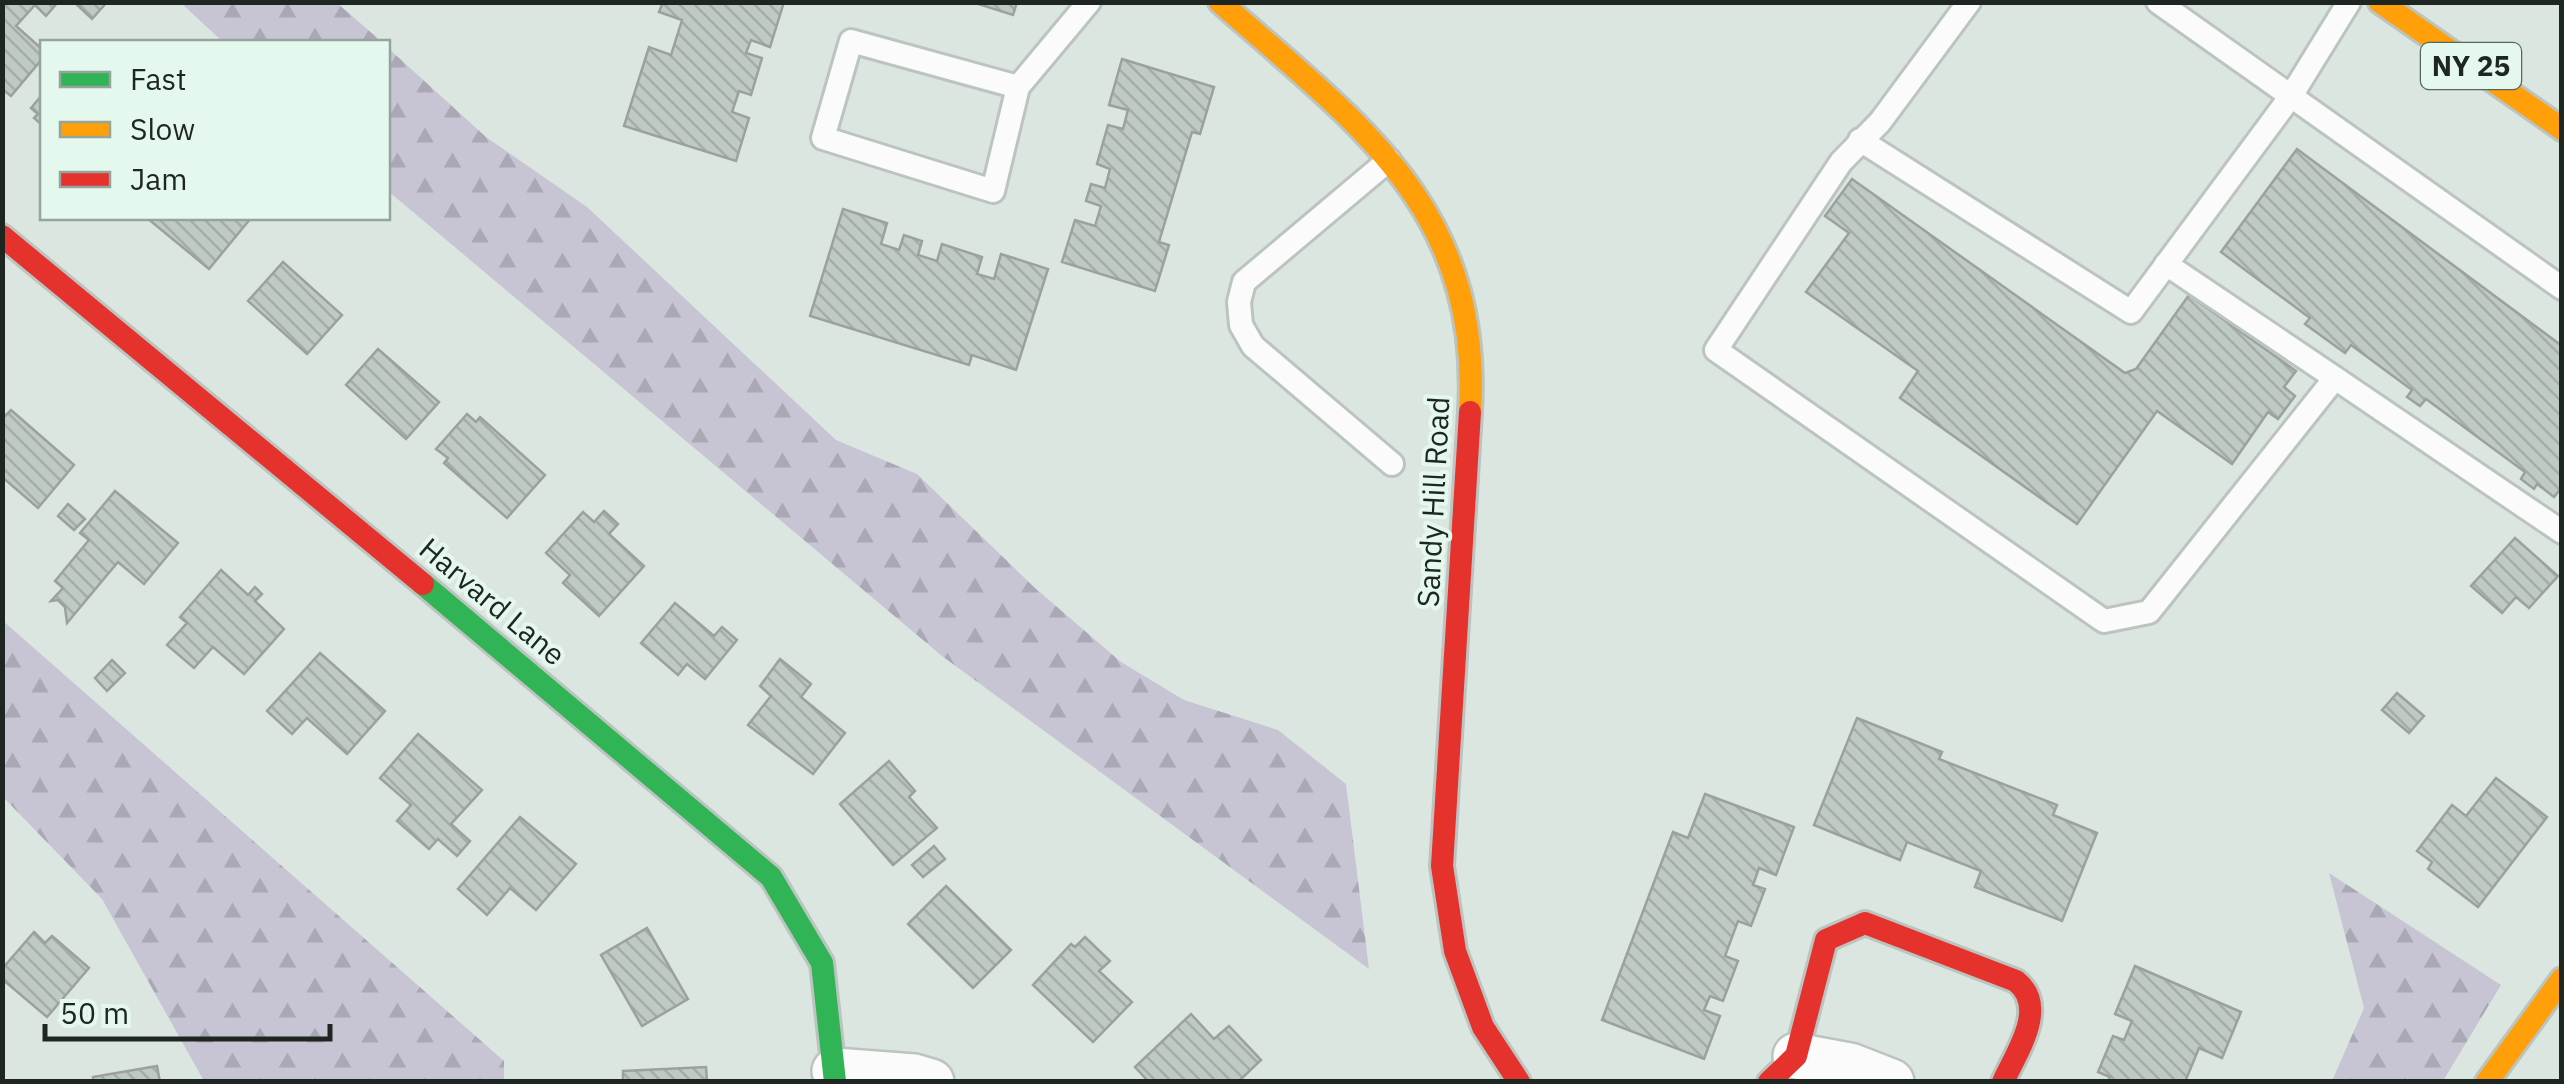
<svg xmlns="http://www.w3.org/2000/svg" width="2564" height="1084" viewBox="0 0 2564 1084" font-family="'IBM Plex Sans',sans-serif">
<defs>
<pattern id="forest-firs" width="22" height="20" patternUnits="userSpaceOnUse" patternTransform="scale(2.5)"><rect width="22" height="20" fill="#c7c4d3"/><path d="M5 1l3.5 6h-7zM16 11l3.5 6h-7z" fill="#aaa8b5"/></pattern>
<pattern id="building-back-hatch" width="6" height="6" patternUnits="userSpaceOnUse" patternTransform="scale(2.5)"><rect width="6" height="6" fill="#bfcac4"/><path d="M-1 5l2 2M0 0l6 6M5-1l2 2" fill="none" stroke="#a4ada8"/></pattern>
</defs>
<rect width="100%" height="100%" fill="#dce6e1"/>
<g fill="url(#forest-firs)">
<path d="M181 3H337L382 42H223Z"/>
<path d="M388 48 486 137 587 207 836 440 917 474 1035 588 1121 662 1184 700 1278 730 1346 784 1369 969 942 656 388 191Z"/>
<path d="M2 620 504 1061V1081H204L102 899 3 797Z"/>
<path d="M2329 873 2501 985 2443 1081H2332L2364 1008Z"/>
</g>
<g fill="url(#building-back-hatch)" stroke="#9ba29e" stroke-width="2.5">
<path d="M2 2H58L46 16 35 5 16 26 42 49V59L11 96 2 89Z"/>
<path d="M74 2H107L92 19Z"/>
<path d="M663 2H784L770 47 751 40 746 53 762 58 751 95 739 91 732 112 749 118 736 161 624 126 649 47 671 55 682 20 659 12Z"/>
<path d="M972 2H1017L1013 15Z"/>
<path d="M1122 59 1214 87 1200 134 1192 132 1159 242 1169 245 1155 291 1062 262 1075 220 1095 226 1101 206 1086 201 1091 184 1105 188 1110 169 1097 164 1108 125 1123 129 1128 110 1109 105Z"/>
<path d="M42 95V125L34 118 38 114 31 108Z"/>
<path d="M2297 149 2562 346V487L2554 497 2537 484 2534 489 2521 479 2525 472 2426 399 2420 406 2407 397 2412 390 2351 345 2345 353 2305 324 2310 318 2221 252Z"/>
<path d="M1852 179 2125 373 2136 369 2189 295 2296 371 2284 387 2295 396 2278 419 2268 412 2232 464 2157 411 2077 524 1900 398 1918 371 1806 292 1849 233 1825 216Z"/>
<path d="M843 209 887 223 881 244 899 250 904 235 922 241 918 255 937 261 942 244 982 257 977 274 994 279 1001 254 1048 269 1016 370 972 355 969 365 810 316Z"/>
<path d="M147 218H251L209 269Z"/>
<path d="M283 262 342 315 307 354 248 301Z"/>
<path d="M378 349 439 402 406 439 346 385Z"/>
<path d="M11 410 74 465 38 508 2 477V419Z"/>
<path d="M467 414 476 422 480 417 545 475 507 518 444 463 448 458 436 449Z"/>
<path d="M115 491 178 543 144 584 118 562 67 623 65 607 58 600 51 601 63 588 55 581 89 540 80 533Z"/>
<path d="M68 504 85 519 74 530 58 516Z"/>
<path d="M604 511 618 524 609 534 644 566 599 616 563 583 570 575 546 553 583 512 594 522Z"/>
<path d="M2515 538 2558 576 2529 608 2516 597 2502 613 2471 586Z"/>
<path d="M221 570 248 595 255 587 262 594 255 601 284 629 244 674 213 647 194 668 167 645 187 623 180 617Z"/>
<path d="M675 603 714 636 722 627 737 640 705 679 687 664 678 675 641 643Z"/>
<path d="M320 653 385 711 347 754 307 718 292 734 267 711Z"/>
<path d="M780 659 811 684 801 697 845 733 813 774 748 725 771 696 760 686Z"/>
<path d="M112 660 125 673 107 691 95 678Z"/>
<path d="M2397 693 2424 716 2409 733 2382 710Z"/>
<path d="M1857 718 1942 752 1939 759 2057 805 2053 815 2097 833 2062 921 1975 887 1981 871 1907 842 1900 860 1814 825Z"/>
<path d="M418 734 482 790 451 824 470 841 457 856 438 839 429 849 397 821 411 805 380 778Z"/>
<path d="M889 761 915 791 909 797 937 828 893 865 840 804Z"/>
<path d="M2496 778 2547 817 2478 907 2428 869 2432 862 2417 851 2452 805 2466 816Z"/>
<path d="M1705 794 1794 827 1776 875 1759 868 1753 885 1765 889 1751 926 1738 921 1725 956 1738 961 1723 1001 1710 996 1704 1010 1720 1016 1704 1059 1602 1020 1673 832 1688 838Z"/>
<path d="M520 817 576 864 536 910 510 888 487 915 458 889Z"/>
<path d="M934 846 945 859 923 877 912 865Z"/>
<path d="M946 886 1011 950 973 988 908 924Z"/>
<path d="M647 928 688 999 642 1026 601 955Z"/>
<path d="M34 932 45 943 52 936 89 968 47 1017 2 979V969Z"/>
<path d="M1085 937 1110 961 1099 971 1132 1002 1093 1042 1033 985 1071 944 1075 947Z"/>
<path d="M2135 966 2241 1012 2222 1058 2199 1048 2185 1082H2108L2110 1077 2098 1072 2113 1036 2124 1040 2132 1021 2115 1014Z"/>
<path d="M1191 1014 1214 1039 1229 1026 1261 1060 1238 1082H1149L1135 1067Z"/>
<path d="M157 1066 160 1082H94L93 1077Z"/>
<path d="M706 1067 707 1082H623V1071Z"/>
</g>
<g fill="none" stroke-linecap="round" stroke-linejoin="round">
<g stroke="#bcc4c0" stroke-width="28">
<g id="lane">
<path d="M1969 2 1880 122 1841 162 1716 350 2104 621 2149 612 2335 378 2562 532"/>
<path d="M2158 2 2562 288"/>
<path d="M1018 87 851 41 823 138 993 191 1018 87 1089 2"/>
<path d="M1860 140 2131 312 2291 96 2349 2"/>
<path d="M1389 160 1244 282 1239 302 1241 325 1253 346 1392 464"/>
<path d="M2166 264 2335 378"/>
</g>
</g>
<g stroke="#bcc4c0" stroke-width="50">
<g id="street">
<path d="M1796 1056 1850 1066 1891 1082"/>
<path d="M835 1071 914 1077 931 1082"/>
</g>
</g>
<g stroke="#bcc4c0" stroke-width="28">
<path id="fast" d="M423 584 771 877 822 963 835 1082"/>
</g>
<g stroke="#bcc4c0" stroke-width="28">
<g id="slow">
<path d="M1220 2C1358 124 1482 208 1470 412"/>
<path d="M2380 2 2562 129"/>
<path d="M2487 1082 2562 979"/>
</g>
</g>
<g stroke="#bcc4c0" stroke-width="28">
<g id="jam">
<path d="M2 236 423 584"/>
<path d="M1470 412 1442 866 1455 951 1483 1027 1519 1082"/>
<path d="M1769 1082 1796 1056 1826 940 1865 923 2016 981C2049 1007 2016 1053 2003 1082"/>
</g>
</g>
<use href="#lane" stroke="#fafbfa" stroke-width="22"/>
<use href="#street" stroke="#fafbfa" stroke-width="45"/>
<use href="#fast" stroke="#30b455" stroke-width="22"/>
<use href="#slow" stroke="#ff9f0a" stroke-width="22"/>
<use href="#jam" stroke="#e5322d" stroke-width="22"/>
</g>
<g text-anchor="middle" stroke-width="8" stroke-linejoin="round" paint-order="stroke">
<rect fill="#e4f8ee" stroke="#59655f" stroke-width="2.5" x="2421" y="43" width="100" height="46" rx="8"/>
<g font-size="28" font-weight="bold" fill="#1e2622">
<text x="2471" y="76">NY 25</text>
</g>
<g font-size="30" fill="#1e2622" stroke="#e4f8ee">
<text transform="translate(1434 502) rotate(-87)" y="10">Sandy Hill Road</text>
<text transform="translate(492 602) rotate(40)" y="10">Harvard Lane</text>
</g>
</g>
<rect width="2564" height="1084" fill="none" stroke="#1e2622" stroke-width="10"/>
<rect x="40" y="40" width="350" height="180" fill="#e4f8ee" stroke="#95a49c" stroke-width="2.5"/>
<rect x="60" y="72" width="50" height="15" fill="#30b455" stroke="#95a49c" stroke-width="2.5"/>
<text x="130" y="90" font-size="30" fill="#1e2622">Fast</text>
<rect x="60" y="122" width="50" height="15" fill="#ff9f0a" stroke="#95a49c" stroke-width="2.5"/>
<text x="130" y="140" font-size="30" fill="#1e2622">Slow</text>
<rect x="60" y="172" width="50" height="15" fill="#e5322d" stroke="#95a49c" stroke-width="2.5"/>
<text x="130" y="190" font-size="30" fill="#1e2622">Jam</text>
<path d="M45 1024v15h285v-15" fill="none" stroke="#1e2622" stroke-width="5"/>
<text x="60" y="1024" font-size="30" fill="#1e2622" stroke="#e4f8ee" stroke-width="8" paint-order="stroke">50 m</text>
</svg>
